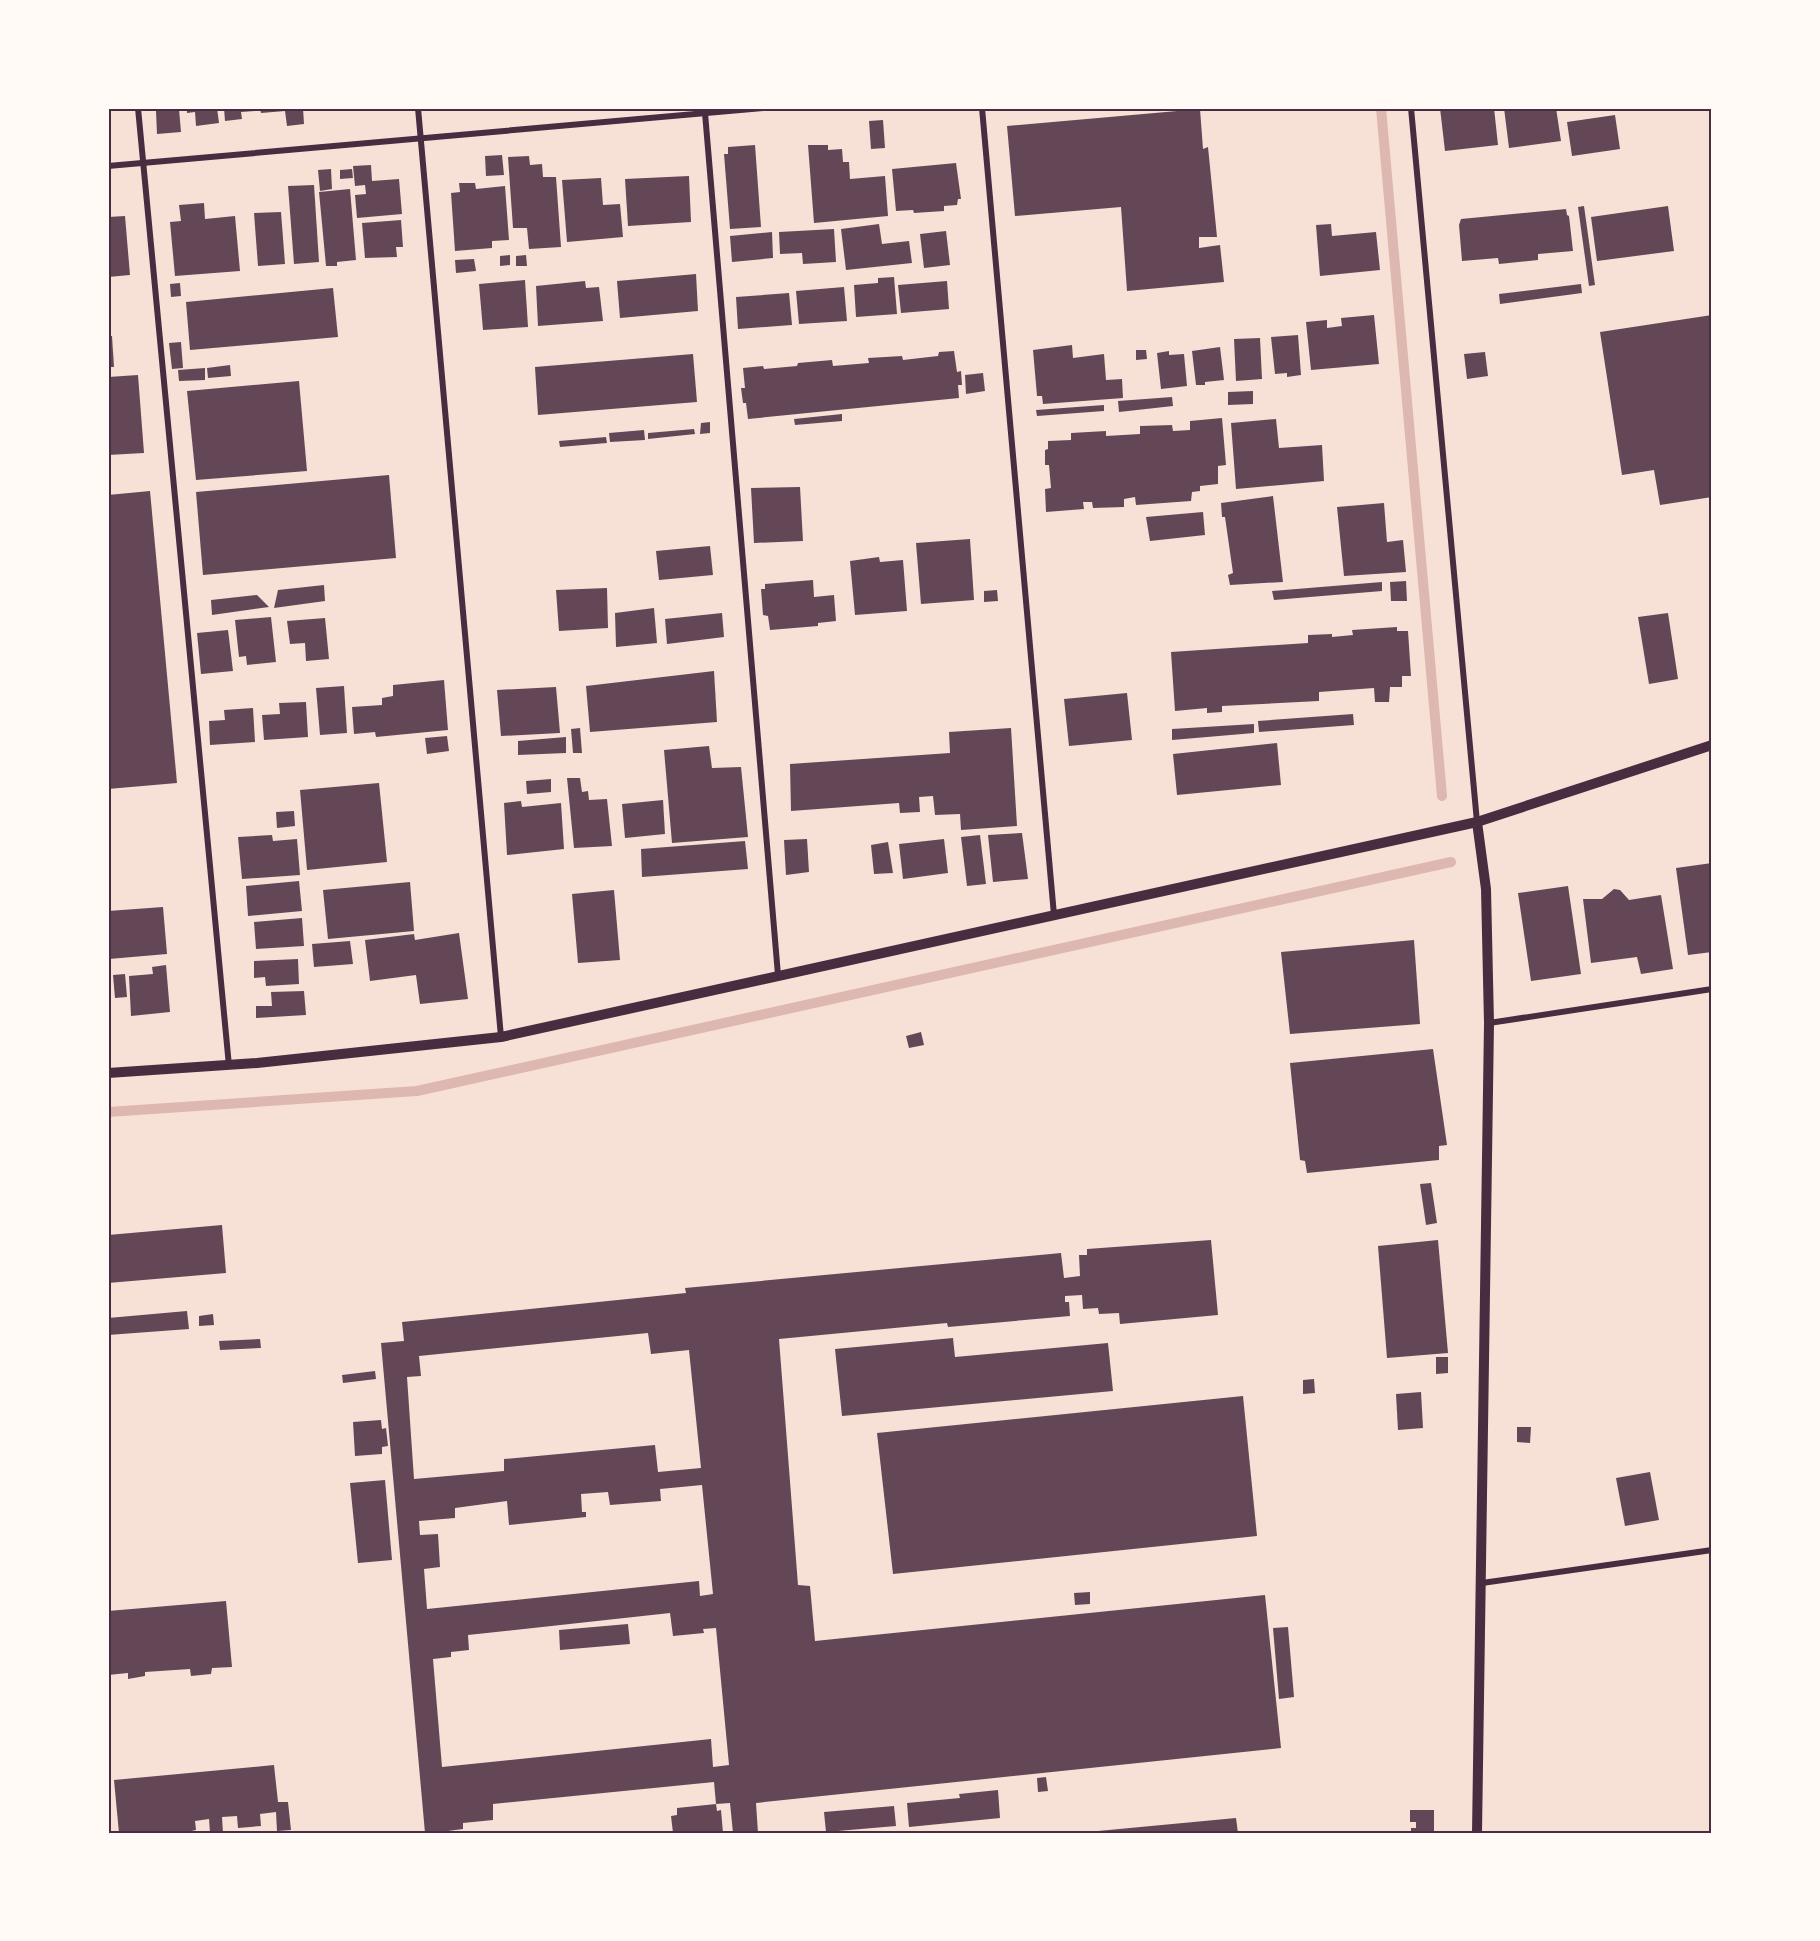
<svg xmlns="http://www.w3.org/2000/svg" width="1820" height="1941" viewBox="0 0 1820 1941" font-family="Arial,sans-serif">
<rect width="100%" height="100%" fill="#f7e1d7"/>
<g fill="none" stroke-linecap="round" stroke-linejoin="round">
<g stroke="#dcb8b0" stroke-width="10">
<path d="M1381 108 1442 796"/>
<path d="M108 1112 417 1091 1451 862"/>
</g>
</g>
<g fill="#644757" fill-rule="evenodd">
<path d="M187 108H217L219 123 196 126 195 112 187 113Z"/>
<path d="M224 108H255V111L241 112 242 119 225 121Z"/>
<path d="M260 108H303L304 124 287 126 285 111 261 113Z"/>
<path d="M1440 108H1494L1498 145 1445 151Z"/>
<path d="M1504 108H1556L1561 141 1509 148Z"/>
<path d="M179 109 181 132 157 134 156 111Z"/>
<path d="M1200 109 1203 149 1208 147 1217 237H1199V248L1220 245 1224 282 1127 291 1121 207 1015 216 1007 126Z"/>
<path d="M1615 115 1620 149 1572 156 1567 122Z"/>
<path d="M883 120 885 148 871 149 869 121Z"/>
<path d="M755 145 761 227 730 229 724 154H728V147Z"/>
<path d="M808 145H828V150L842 149 843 162H849L850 179 885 176 888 216 814 223Z"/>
<path d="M502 155 504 175 486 176 485 156Z"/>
<path d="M529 156 530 165 542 164 543 177H556L561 247 529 249 527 228H513L508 157Z"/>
<path d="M956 163 961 199H958L957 205 944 206V211L914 213 913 210 896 211 892 169Z"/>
<path d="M371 165 372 181 399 179 402 214 357 218 355 195 366 194 365 185 355 186 353 166Z"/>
<path d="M331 169 332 189 320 191 318 170Z"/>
<path d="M352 169 353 178 340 179V170Z"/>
<path d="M689 176 691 222 628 226 625 179Z"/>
<path d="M601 178 603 205 620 204 623 237 567 242 562 180Z"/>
<path d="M459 183H475L476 189 505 186 509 240 492 241V248L455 251 451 193 460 192Z"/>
<path d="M314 185 319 262 294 264 288 186Z"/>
<path d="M350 189 356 260 337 262V266H326L319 192Z"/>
<path d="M204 203 205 219 235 216 240 271 175 276 170 222 181 221 179 205Z"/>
<path d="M1584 206 1595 285 1589 286 1578 207Z"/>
<path d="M1668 206 1674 251 1597 261 1591 217Z"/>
<path d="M1566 209 1567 215 1569 216 1573 251 1538 254V260L1499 264 1498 258 1462 261 1459 225 1461 219Z"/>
<path d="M281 212 285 264 258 266 254 213Z"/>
<path d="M125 216 130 275 108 277V217Z"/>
<path d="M401 220 403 247H396L397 257 365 258 362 223Z"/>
<path d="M879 224 882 244 909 241 912 263 846 270 841 229Z"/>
<path d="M1331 224 1332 236 1376 232 1380 270 1320 276 1316 225Z"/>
<path d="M834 229 836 262 803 264 802 253 780 254 779 232Z"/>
<path d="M946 231 950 265 924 268 920 234Z"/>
<path d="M772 232 773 258 732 262 730 236Z"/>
<path d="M510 255V265L500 266V256Z"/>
<path d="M526 255 527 266H516V256Z"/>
<path d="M474 259 476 271 456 273 455 260Z"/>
<path d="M696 274 698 311 620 318 617 281Z"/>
<path d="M894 277 897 314 856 317 854 285 878 283V278Z"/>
<path d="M525 280 528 327 483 330 479 284Z"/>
<path d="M585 281 586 288 599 287 603 321 538 326 536 286Z"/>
<path d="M947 281 949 309 901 313 898 285Z"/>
<path d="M180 283 181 296 171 297 170 284Z"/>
<path d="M1581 284 1582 293 1500 304 1499 294Z"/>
<path d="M844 287 847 321 799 324 796 291Z"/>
<path d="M333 288 338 337 190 350 186 302Z"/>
<path d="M789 293 792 325 738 329 736 297Z"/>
<path d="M1374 315 1379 364 1311 370 1306 322 1327 320V328L1342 326 1341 318Z"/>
<path d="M1712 315V497L1660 505 1654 470 1622 475 1600 332Z"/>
<path d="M1298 335 1301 375 1287 377V373L1275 374 1271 337Z"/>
<path d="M108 336H112L114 367H108Z"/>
<path d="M1260 338 1262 379 1236 381 1234 339Z"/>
<path d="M181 342 183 368 172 369 169 343Z"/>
<path d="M1072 345 1073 358 1104 354 1106 380 1122 379 1123 398 1043 404 1042 396H1037L1033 350Z"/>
<path d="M1220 347 1224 380 1205 382V385H1196L1192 351Z"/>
<path d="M1136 350H1146L1147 359 1136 360Z"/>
<path d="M954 351 957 372 961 371 962 385H958L959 398 748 419 746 403H743L741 388H745L743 368 763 366 764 369 797 366 798 363 832 360 833 366 869 363 868 358 902 356 903 360 938 356 939 352Z"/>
<path d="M1169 351V355L1184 354 1187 386 1161 389 1157 353Z"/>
<path d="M1485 352 1488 376 1467 379 1464 354Z"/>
<path d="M693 354 697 402 538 415 535 367Z"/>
<path d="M230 365 231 376 208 378 207 368Z"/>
<path d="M205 368V380L179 381 178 370Z"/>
<path d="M983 373 985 391 966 394 965 375Z"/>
<path d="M138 375 144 453 108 455V377Z"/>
<path d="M299 381 307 471 196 480 187 391Z"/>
<path d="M1253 391V404L1228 405V392Z"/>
<path d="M1172 397 1173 406 1119 412 1118 401Z"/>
<path d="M1104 405V411L1037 416 1036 410Z"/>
<path d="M842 414V421L795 425 794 419Z"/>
<path d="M1222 418 1226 465 1218 466V484L1200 486V491L1192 492 1191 501 1136 505 1135 497 1124 499V507L1093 508 1092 502H1083L1084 509 1046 512 1045 489 1051 488 1049 465H1045V450L1048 449V441L1071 440V433L1106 431V436L1140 434V426L1172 425 1173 431 1190 430V421Z"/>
<path d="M1276 419 1279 448 1322 445 1324 481 1236 489 1231 423Z"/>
<path d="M710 422V433L700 434 701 423Z"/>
<path d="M694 429 695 434 648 439V433Z"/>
<path d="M644 430 645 440 610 442 609 433Z"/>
<path d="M606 437 607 443 560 447 559 441Z"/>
<path d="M389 475 396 558 203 575 196 492Z"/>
<path d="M800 487 803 541 754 543 751 488Z"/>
<path d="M150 491 177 783 108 789V495Z"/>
<path d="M1273 496 1283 582 1230 585 1228 575 1233 573 1225 517H1222L1221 503Z"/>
<path d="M1384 503 1387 542 1403 540 1406 572 1344 576 1337 507Z"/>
<path d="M1203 512 1205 535 1150 541 1146 517Z"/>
<path d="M970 539 974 600 921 604 916 543Z"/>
<path d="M710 546 713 575 659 580 656 551Z"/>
<path d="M879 557 880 562 903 560 907 611 855 615 850 561Z"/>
<path d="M813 580 814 597 834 595 836 621 818 623V626L770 630 768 616 763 615 761 589H765V584Z"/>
<path d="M1406 581 1407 601H1391L1390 582Z"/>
<path d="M1382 582V591L1274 600 1272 591Z"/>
<path d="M324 585 325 601 274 608 278 590Z"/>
<path d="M607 588 608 628 559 631 556 590Z"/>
<path d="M997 590 998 601 984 602V591Z"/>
<path d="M257 595 269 607 212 615 211 600Z"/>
<path d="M654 608 657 643 616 647 615 613Z"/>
<path d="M722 613 724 637 667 644 665 619Z"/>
<path d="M1668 613 1678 679 1649 684 1638 617Z"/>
<path d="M271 617 276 662 247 665 246 656 239 657 235 620Z"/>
<path d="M325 618 329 659 306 661 305 643 290 644 287 621Z"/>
<path d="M1397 627V631H1408L1411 676H1402V687H1390L1389 702H1375L1374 688 1319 692V701L1222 706V712L1207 713V708L1175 711 1171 652 1308 643V635L1332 634V637L1353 635 1352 630Z"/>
<path d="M228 630 233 671 201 674 197 633Z"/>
<path d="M714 671 717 722 590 732 586 686Z"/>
<path d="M444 680 448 730 376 737 375 732 354 734 352 707 382 705V698L393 696V685Z"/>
<path d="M344 686 347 733 320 735 316 688Z"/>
<path d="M556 687 560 733 501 736 497 690Z"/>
<path d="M1127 693 1132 740 1069 746 1064 699Z"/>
<path d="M306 702 308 737 264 740 262 715 280 714 279 703Z"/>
<path d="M253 708 255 742 210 745 209 721 225 720 224 710Z"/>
<path d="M1353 714 1354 725 1259 732 1258 721Z"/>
<path d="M1254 724V733L1172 740V729Z"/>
<path d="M580 728 582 753H573L571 729Z"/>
<path d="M1011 728 1017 826 961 830 960 814 935 815 933 796 919 797 920 812 900 813 899 803 791 811 790 764 950 753 949 732Z"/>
<path d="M447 736 449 751 427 754 425 738Z"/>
<path d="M566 737V753L518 755V741Z"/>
<path d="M1277 743 1281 785 1177 795 1173 754Z"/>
<path d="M709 746 712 768 741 767 748 837 672 843 664 750Z"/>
<path d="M567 778H580L582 792 588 791 589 800 607 799 612 846 574 848Z"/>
<path d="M551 779V792L527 794 526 781Z"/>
<path d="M379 783 387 862 307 870 300 790Z"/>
<path d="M663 800 665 834 625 838 622 804Z"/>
<path d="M521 801 522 807 561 803 564 849 507 855 504 803Z"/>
<path d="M294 811 295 826 277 828 276 812Z"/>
<path d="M1022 833 1028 879 993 882 988 835Z"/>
<path d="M272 835 273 841 297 839 300 875 242 879 238 837Z"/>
<path d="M980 835 986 884 967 886 961 837Z"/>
<path d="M807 839 809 872 786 875 784 840Z"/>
<path d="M944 839 948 873 903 879 899 844Z"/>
<path d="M745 841 748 869 642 877 641 849Z"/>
<path d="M888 842 893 873 874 874 871 845Z"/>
<path d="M1712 863V952L1688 955 1676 868Z"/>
<path d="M299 881 302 911 248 916 246 886Z"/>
<path d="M410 882 414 931 328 939 323 890Z"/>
<path d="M1568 886 1581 974 1531 981 1518 893Z"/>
<path d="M1614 889 1620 890 1629 900 1661 895 1673 969 1641 974 1637 957 1591 963 1583 899H1602Z"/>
<path d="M614 890 620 960 578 963 572 894Z"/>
<path d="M163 907 167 954 109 959 108 911Z"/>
<path d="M302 918 304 946 256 949 254 922Z"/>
<path d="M459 933 468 999 420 1004 416 975 370 981 365 940 414 934 415 940Z"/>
<path d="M1414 940 1420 1024 1290 1034 1281 952Z"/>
<path d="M350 941 353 964 314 967 312 944Z"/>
<path d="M298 959 299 984 266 986 265 977 254 978V961Z"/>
<path d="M166 965 170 1012 131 1016 129 976 153 974 152 967Z"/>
<path d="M125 974 127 997 115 998 113 975Z"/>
<path d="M304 991 306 1015 256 1018V1006H272L271 992Z"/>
<path d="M921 1032 924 1045 909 1048 906 1036Z"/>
<path d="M1433 1049 1447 1145 1439 1146V1160L1307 1173 1305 1161 1300 1160 1290 1063Z"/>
<path d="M1431 1183 1437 1223 1426 1225 1420 1184Z"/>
<path d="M222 1225 226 1273 108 1283V1235Z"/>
<path d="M1211 1240 1218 1315 1120 1324 1119 1313 1099 1314 1098 1308 1083 1309 1082 1295 1065 1296V1302H1069L1070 1316 948 1327 947 1323 779 1339 798 1585 810 1586 815 1641 1265 1595 1281 1748 756 1803 758 1833H733L730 1803 716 1804 714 1782 493 1804V1820L463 1823V1829L448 1831 449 1833H425L381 1343 404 1341 402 1322 686 1293 685 1288 1061 1253 1064 1278 1080 1276 1079 1255H1087V1249ZM648 1333 651 1354 689 1350 701 1468 658 1472 655 1445 504 1459V1471L414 1479 407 1377 421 1376 419 1356ZM702 1485 713 1594 700 1596 699 1581 427 1609 424 1569 440 1567 438 1534 420 1535 419 1521 455 1518V1508L507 1501 509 1525 586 1517V1512H582L581 1494 608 1492 610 1505 661 1501 660 1489ZM670 1613 673 1636 704 1633 703 1629 716 1628 729 1765 713 1767 711 1739 442 1767 433 1659 451 1657V1652L469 1650 468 1635Z"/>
<path d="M1438 1240 1448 1353 1387 1358 1378 1246Z"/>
<path d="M187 1311 189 1329 108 1335V1318Z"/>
<path d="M213 1314 214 1325 199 1326V1316Z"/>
<path d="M953 1338 955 1357 1108 1343 1113 1391 842 1416 835 1349Z"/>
<path d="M260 1339 261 1348 220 1350 219 1341Z"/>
<path d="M1436 1357H1448V1373L1436 1374Z"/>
<path d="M375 1371 376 1379 343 1383 342 1375Z"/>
<path d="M1314 1379 1315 1393 1303 1394V1380Z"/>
<path d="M1421 1392 1423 1428 1398 1430 1396 1394Z"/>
<path d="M1243 1396 1257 1536 893 1574 877 1433Z"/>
<path d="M381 1420 382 1429 386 1428 388 1446 382 1447V1454L355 1456 353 1422Z"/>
<path d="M1517 1427H1531L1530 1443 1517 1442Z"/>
<path d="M1650 1472 1659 1520 1625 1526 1616 1478Z"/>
<path d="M385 1480 392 1560 358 1563 350 1483Z"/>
<path d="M1090 1592V1604L1075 1605 1074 1593Z"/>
<path d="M226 1601 232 1667 212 1668 211 1674 191 1676 190 1669 145 1672V1676L128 1679V1673L108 1675V1611Z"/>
<path d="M628 1624 630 1644 560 1650 559 1630Z"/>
<path d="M1288 1627 1294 1697 1279 1699 1273 1628Z"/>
<path d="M274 1765 278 1802H288L291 1830 277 1831 276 1812 260 1814 261 1826 238 1828 237 1816 222 1817 223 1833H210L209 1819 195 1821 196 1830 182 1833H119L114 1780Z"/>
<path d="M1046 1777 1048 1791 1038 1792 1037 1778Z"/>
<path d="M998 1790 1000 1818 909 1827 907 1803 960 1798 959 1794Z"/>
<path d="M716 1804 717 1811 721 1810 723 1833H673L671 1816 677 1815V1808Z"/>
<path d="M894 1806 896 1826 826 1832 824 1812Z"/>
<path d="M1410 1810H1434V1833H1411V1828H1416V1822H1410Z"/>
<path d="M1236 1818 1238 1833H1099L1098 1831Z"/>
</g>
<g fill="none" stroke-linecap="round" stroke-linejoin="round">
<g stroke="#4a2c40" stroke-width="6">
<path d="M138 108 229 1066"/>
<path d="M418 108 501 1037"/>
<path d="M982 108 1054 915"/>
<path d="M1411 108 1477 822"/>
<path d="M705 113 778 975"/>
<path d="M108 166 763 108"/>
<path d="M1489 1023 1712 989"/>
<path d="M1482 1583 1712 1550"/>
</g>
<g stroke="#4a2c40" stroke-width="10">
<path d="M1477 822 1486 889 1489 1023 1477 1833"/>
<path d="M108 1073 257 1063 501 1037 1477 822 1712 745"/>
</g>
</g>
<rect width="1820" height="1941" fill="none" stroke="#fffaf5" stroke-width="219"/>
<rect x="110" y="110" width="1600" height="1722" fill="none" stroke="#4a2c40" stroke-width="2"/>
</svg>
